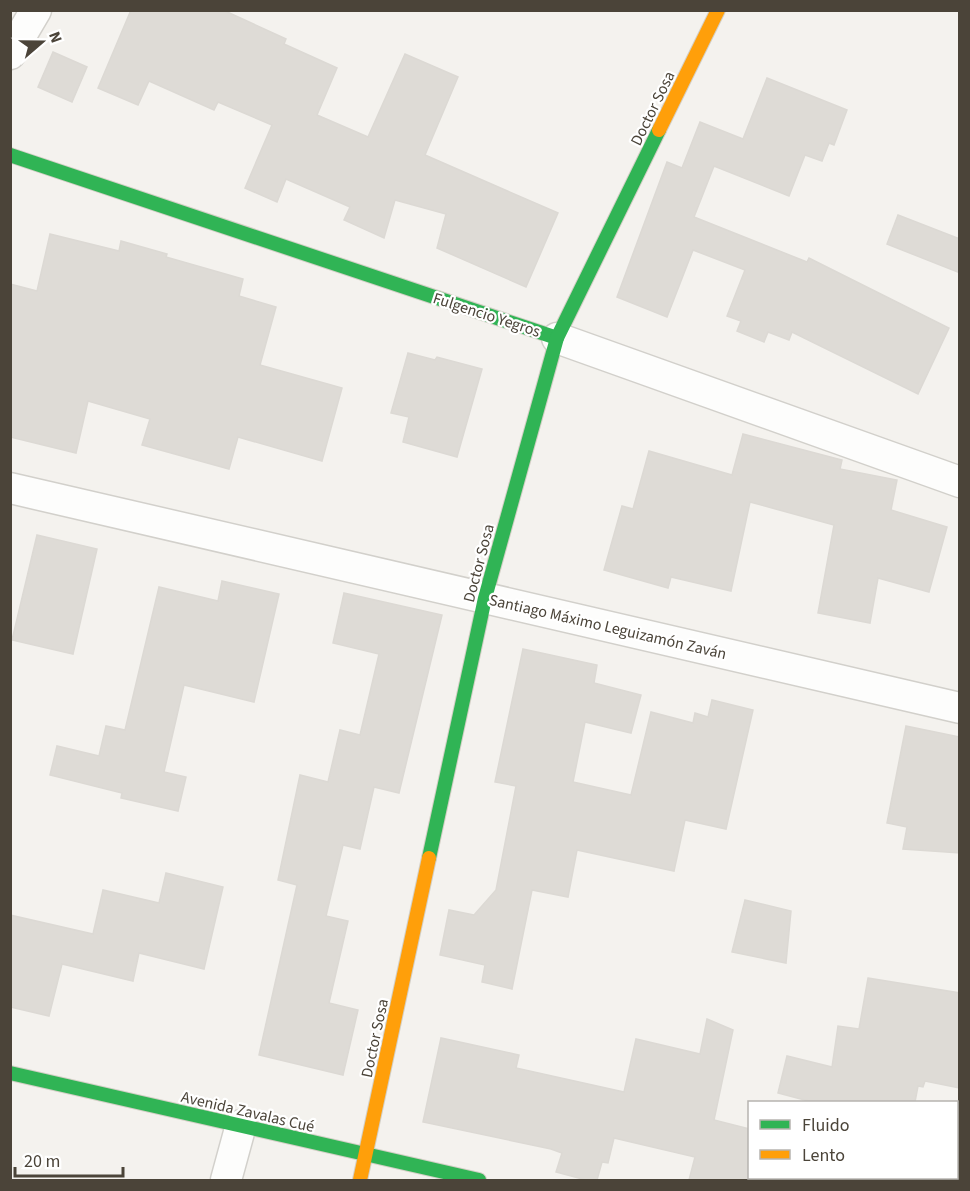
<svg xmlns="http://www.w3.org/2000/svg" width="970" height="1191" viewBox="0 0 970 1191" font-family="'Source Sans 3',sans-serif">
<rect width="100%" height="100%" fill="#f4f2ee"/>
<g fill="#dedbd6" stroke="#dcd9d4" stroke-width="1.5">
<path d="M131 10H223L286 39 284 44 337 68 317 115 368 137 405 54 458 77 425 155 558 213 526 287 437 248 446 214 395 200 384 238 344 220 350 207 286 179 277 202 245 188 272 125 218 102 214 110 149 81 138 105 98 88Z"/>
<path d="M53 52 87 67 72 102 38 87Z"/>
<path d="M767 78 847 110 834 145 829 143 822 161 805 155 789 196 714 166 694 217 807 262 809 258 949 328 918 394 792 332 789 340 768 332 764 342 737 331 741 321 727 316 745 270 693 250 667 317 617 297 667 162 682 168 700 122 743 139Z"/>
<path d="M898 215 960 239V273L887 244Z"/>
<path d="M50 234 119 251 121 241 167 254 166 257 243 279 239 296 276 307 260 365 342 388 322 461 238 437 229 469 142 445 150 419 88 401 76 453 10 437V284L37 291Z"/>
<path d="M408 353 435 360 437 357 482 369 457 457 403 442 409 417 391 413Z"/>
<path d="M743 434 842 460 840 469 897 480 891 510 947 527 929 592 878 578 870 623 818 613 834 525 750 502 731 591 671 577 668 588 604 570 622 506 633 509 649 451 732 475Z"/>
<path d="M37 535 97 549 73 654 12 640Z"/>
<path d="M222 581 279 594 254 702 184 685 164 772 186 777 178 811 121 798 122 793 50 775 57 746 99 756 106 726 125 730 159 587 218 601Z"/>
<path d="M344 593 442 615 399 793 374 787 360 849 343 845 326 916 348 921 329 1003 358 1010 343 1075 259 1055 297 885 278 880 300 775 328 782 340 730 360 735 379 654 333 643Z"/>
<path d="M523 649 597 665 594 683 641 695 631 733 585 722 573 782 631 795 651 712 693 723 695 713 708 717 712 700 753 710 726 829 685 820 674 871 577 850 568 897 532 890 512 989 482 982 485 965 440 955 449 910 474 915 496 890 516 786 495 782Z"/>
<path d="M906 726 960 737V853L903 849 907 827 887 823Z"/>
<path d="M166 873 223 887 204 969 139 953 133 981 62 964 49 1016 10 1007V915L93 934 103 890 159 903Z"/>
<path d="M745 900 791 911 786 963 732 952Z"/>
<path d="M868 978 960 993V1088L925 1081 923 1087 918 1086 915 1102H812L778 1093 787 1056 832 1067 838 1026 859 1029Z"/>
<path d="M707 1019 733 1030 714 1120 750 1129V1180H689L695 1157 614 1138 608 1163 602 1162 597 1180H586L556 1172 562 1153 551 1149 423 1122 441 1038 519 1055 516 1068 624 1092 636 1039 700 1054Z"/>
</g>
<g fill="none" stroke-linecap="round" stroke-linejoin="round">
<g stroke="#d2d0cb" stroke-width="33">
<g id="street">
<path d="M10 54 36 10"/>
<path d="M557 338 960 482"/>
<path d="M10 488 960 708"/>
<path d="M226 1180 241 1125"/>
</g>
</g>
<g stroke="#d3cfc5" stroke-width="16">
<g id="fast">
<path d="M10 155 557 338"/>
<path d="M429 858 485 598 557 338 659 130"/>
<path d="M10 1073 479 1180"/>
</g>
</g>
<g stroke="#d3cfc5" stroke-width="16">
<g id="slow">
<path d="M659 130 718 10"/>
<path d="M360 1180 429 858"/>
</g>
</g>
<use href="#street" stroke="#fdfdfc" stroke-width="30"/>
<use href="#fast" stroke="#30b455" stroke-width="14"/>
<use href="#slow" stroke="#ff9f0a" stroke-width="14"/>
</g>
<g text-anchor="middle" stroke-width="4.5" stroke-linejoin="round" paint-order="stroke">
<g font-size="16" fill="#4b4439" stroke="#fff">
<text transform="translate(652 108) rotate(-64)" y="6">Doctor Sosa</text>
<text transform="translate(487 314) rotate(18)" y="6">Fulgencio Yegros</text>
<text transform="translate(478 563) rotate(-75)" y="6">Doctor Sosa</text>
<text transform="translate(608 626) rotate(13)" y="6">Santiago Máximo Leguizamón Zaván</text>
<text transform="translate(374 1038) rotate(-78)" y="6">Doctor Sosa</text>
<text transform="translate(248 1111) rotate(13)" y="6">Avenida Zavalas Cué</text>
</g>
</g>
<rect width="970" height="1191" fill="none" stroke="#4b4439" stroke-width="24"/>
<rect x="748" y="1101" width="210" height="78" fill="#ffffff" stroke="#b7b4b0" stroke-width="1.5"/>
<rect x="760" y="1120" width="30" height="9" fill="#30b455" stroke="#b7b4b0" stroke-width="1.5"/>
<text x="802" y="1131" font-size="18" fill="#4b4439">Fluido</text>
<rect x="760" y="1150" width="30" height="9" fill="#ff9f0a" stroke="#b7b4b0" stroke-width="1.5"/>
<text x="802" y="1161" font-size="18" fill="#4b4439">Lento</text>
<g transform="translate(42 42) rotate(70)" stroke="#ffffff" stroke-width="4.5" paint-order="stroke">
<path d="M0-4.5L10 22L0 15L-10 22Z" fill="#4b4439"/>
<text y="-9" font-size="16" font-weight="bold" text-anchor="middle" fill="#4b4439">N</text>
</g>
<path d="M15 1167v9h108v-9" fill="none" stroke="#4b4439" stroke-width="3"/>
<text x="24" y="1167" font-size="18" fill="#4b4439" stroke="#ffffff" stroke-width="4.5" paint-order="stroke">20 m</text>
</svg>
